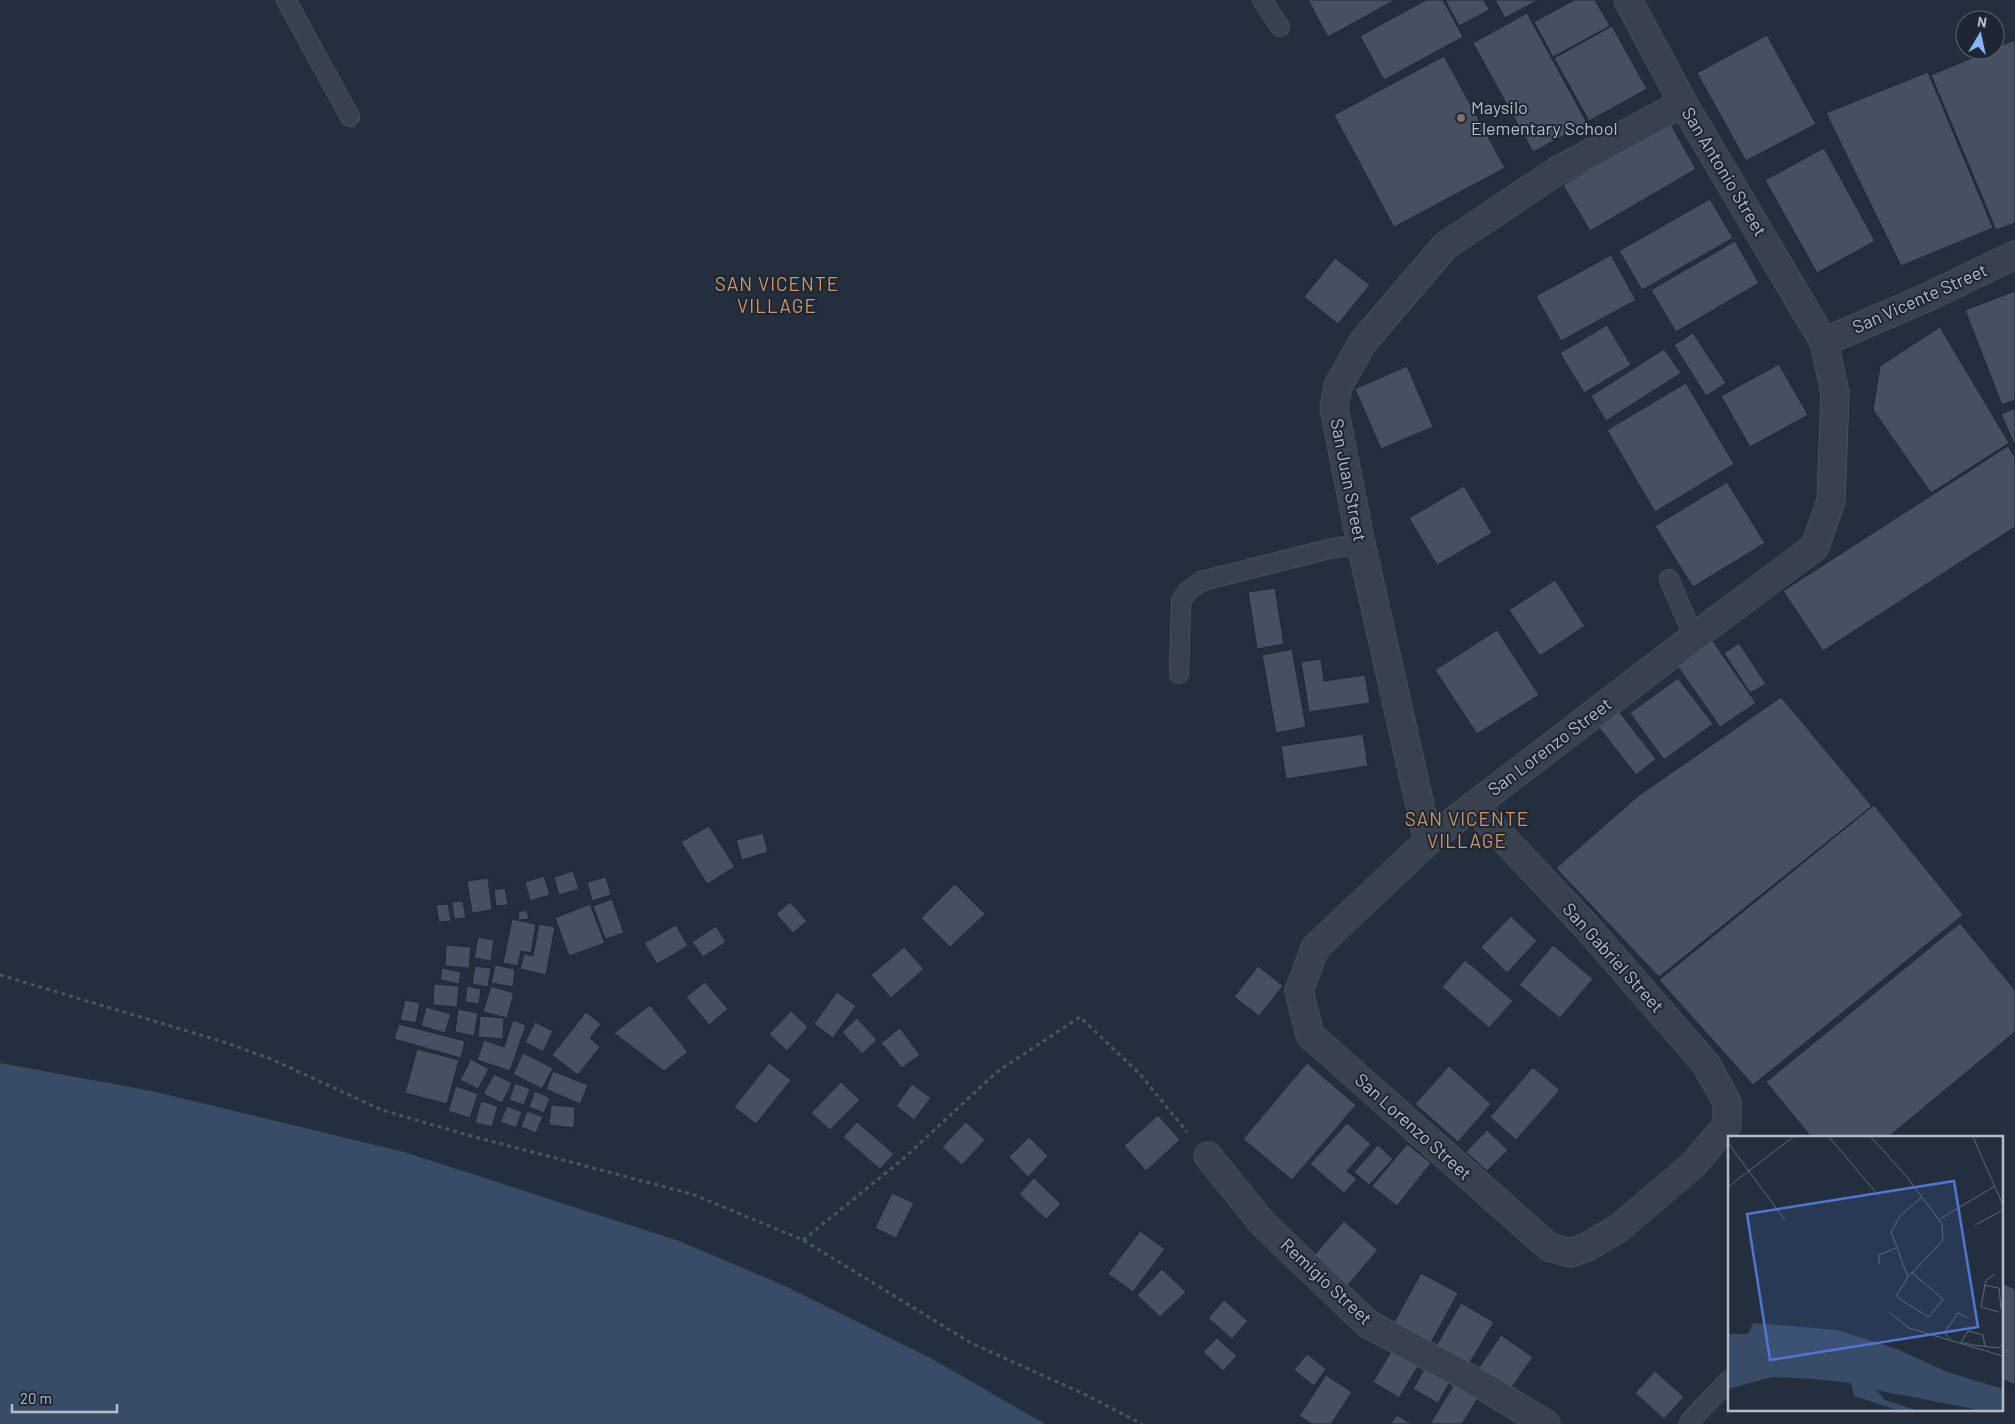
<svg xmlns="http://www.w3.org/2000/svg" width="2015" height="1424" viewBox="0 0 2015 1424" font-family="Barlow,sans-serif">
<rect width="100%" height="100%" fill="#242f3e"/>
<path fill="#394c67" d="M0 1063 152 1091 404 1152 679 1241 783 1285 934 1360 1045 1424H0Z"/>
<g fill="#455162" stroke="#1f2835">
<path d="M1308 0H1395L1328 37Z"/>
<path d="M1426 0H1443L1463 37 1384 80 1360 36Z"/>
<path d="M1445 0H1484L1489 10 1459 26Z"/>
<path d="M1495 0H1538L1505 18Z"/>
<path d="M1574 0H1595L1610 26 1553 57 1534 22Z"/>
<path d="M1527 13 1587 123 1533 152 1473 43Z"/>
<path d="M1612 26 1647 89 1589 121 1554 58Z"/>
<path d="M1767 35 1816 124 1746 161 1697 73Z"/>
<path d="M2015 40V223L1996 230 1931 75 1991 50H1995V48Z"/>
<path d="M1444 56 1505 168 1394 227 1334 115Z"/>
<path d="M1928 72 1993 228 1901 266 1826 113Z"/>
<path d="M1670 123 1696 169 1590 231 1563 185Z"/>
<path d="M1824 148 1875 241 1817 273 1765 180Z"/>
<path d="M1710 199 1733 238 1642 290 1619 251Z"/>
<path d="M1735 241 1759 283 1676 332 1651 290Z"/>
<path d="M1611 255 1636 300 1561 341 1536 296Z"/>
<path d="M1335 258 1370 285 1338 324 1304 297Z"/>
<path d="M2015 291V400L2002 405 1965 310Z"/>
<path d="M1607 325 1631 365 1584 393 1560 353Z"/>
<path d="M1940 327 2009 443 1931 493 1873 410 1880 366Z"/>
<path d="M1693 333 1726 383 1706 396 1674 345Z"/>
<path d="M1664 349 1681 373 1606 421 1591 396Z"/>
<path d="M1779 364 1808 415 1750 447 1721 396Z"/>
<path d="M1407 366 1433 427 1381 449 1355 389Z"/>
<path d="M1686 383 1734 464 1655 512 1607 430Z"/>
<path d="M2015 408V446L2001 414Z"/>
<path d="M2008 446 2015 457V527L1823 651 1783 591Z"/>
<path d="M1727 482 1765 543 1693 587 1655 526Z"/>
<path d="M1464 486 1492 533 1437 565 1409 518Z"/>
<path d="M1555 580 1585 626 1540 656 1509 610Z"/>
<path d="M1275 588 1284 644 1257 649 1248 592Z"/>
<path d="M1497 630 1539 695 1477 734 1435 670Z"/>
<path d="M1712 640 1756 703 1720 727 1676 664Z"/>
<path d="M1739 643 1766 684 1750 693 1724 653Z"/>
<path d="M1292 649 1306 727 1276 733 1262 655Z"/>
<path d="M1321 659 1324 681 1365 675 1370 703 1309 712 1301 662Z"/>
<path d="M1678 678 1713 724 1664 760 1630 713Z"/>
<path d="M1781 697 1872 806 1659 977 1556 868 1638 796Z"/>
<path d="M1617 709 1656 759 1636 775 1597 725Z"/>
<path d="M1363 734 1368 766 1286 779 1281 746Z"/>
<path d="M1874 805 1963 915 1753 1085 1659 980Z"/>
<path d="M709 826 735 867 707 884 681 842Z"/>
<path d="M763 833 768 852 742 860 736 840Z"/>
<path d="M573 871 579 889 559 895 554 877Z"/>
<path d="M544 876 550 895 530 901 525 882Z"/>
<path d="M606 877 611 895 592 901 587 882Z"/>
<path d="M488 878 492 910 472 913 467 881Z"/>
<path d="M955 884 985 914 950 947 921 918Z"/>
<path d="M505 888 508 905 496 906 494 890Z"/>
<path d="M612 899 624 933 605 939 593 906Z"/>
<path d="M463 901 466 918 454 919 452 902Z"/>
<path d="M790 902 807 921 793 933 776 914Z"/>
<path d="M448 904 451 921 439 922 436 905Z"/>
<path d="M590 904 605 943 569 956 555 918Z"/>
<path d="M527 910 529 919 519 920 518 912Z"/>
<path d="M1511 916 1537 941 1507 973 1481 947Z"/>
<path d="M512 919 536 924 531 953 521 951 518 966 503 963Z"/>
<path d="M1960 923 2015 990V1032L1887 1138H1812L1766 1082Z"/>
<path d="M539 924 555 927 546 975 520 969 524 954 533 956Z"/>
<path d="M676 925 688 946 657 964 644 943Z"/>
<path d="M716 926 726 942 703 957 692 942Z"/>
<path d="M478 937 494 940 491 961 474 958Z"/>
<path d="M446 945 471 947 469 968 445 966Z"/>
<path d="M1553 945 1593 979 1560 1018 1519 985Z"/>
<path d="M904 947 924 969 891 998 871 975Z"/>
<path d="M1465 960 1513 1001 1489 1028 1442 987Z"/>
<path d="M495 965 515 969 513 987 491 983Z"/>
<path d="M475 966 491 968 488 987 472 984Z"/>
<path d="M1258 966 1283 986 1259 1016 1234 997Z"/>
<path d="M442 968 461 972 459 984 440 980Z"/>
<path d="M705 982 728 1009 709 1025 686 997Z"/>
<path d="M434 984 459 986 457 1007 433 1005Z"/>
<path d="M467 986 481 989 479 1004 465 1002Z"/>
<path d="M491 986 514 993 507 1018 483 1012Z"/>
<path d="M837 992 856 1006 833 1038 814 1024Z"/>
<path d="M405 1000 420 1003 416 1023 400 1020Z"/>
<path d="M650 1005 688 1052 664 1071 614 1033Z"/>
<path d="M426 1007 451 1014 445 1033 421 1026Z"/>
<path d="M458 1009 478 1013 474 1036 455 1032Z"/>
<path d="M791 1011 808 1027 787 1051 769 1034Z"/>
<path d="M586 1012 601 1024 590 1038 600 1047 578 1075 552 1055Z"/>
<path d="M480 1016 504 1018 503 1039 478 1037Z"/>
<path d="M857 1018 877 1040 862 1054 842 1032Z"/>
<path d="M513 1020 526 1025 510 1071 477 1060 484 1040 504 1047Z"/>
<path d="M535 1022 553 1031 543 1052 525 1042Z"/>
<path d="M399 1024 465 1041 461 1058 394 1039Z"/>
<path d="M900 1028 920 1055 902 1068 881 1043Z"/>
<path d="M417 1049 459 1060 447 1104 405 1093Z"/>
<path d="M523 1053 553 1068 542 1089 513 1074Z"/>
<path d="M471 1059 489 1069 478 1089 460 1080Z"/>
<path d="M769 1063 791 1080 756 1124 734 1107Z"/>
<path d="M1307 1063 1356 1105 1292 1180 1243 1139Z"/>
<path d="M1449 1066 1491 1104 1458 1142 1415 1104Z"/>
<path d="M1533 1067 1560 1090 1516 1140 1490 1117Z"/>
<path d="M553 1071 588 1085 580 1104 546 1089Z"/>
<path d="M494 1074 512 1083 502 1103 483 1094Z"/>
<path d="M841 1082 860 1100 830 1130 811 1113Z"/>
<path d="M515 1083 530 1089 524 1105 509 1100Z"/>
<path d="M912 1084 931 1098 914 1120 896 1106Z"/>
<path d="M456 1086 478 1094 470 1118 448 1111Z"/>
<path d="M535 1091 550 1098 544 1113 529 1107Z"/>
<path d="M481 1101 498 1106 492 1127 475 1123Z"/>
<path d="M551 1105 575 1107 574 1128 549 1125Z"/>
<path d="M507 1106 522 1112 516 1128 500 1122Z"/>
<path d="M527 1111 543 1117 536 1133 521 1127Z"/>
<path d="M1158 1115 1180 1140 1146 1171 1124 1146Z"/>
<path d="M857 1122 894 1154 880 1169 843 1137Z"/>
<path d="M966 1122 985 1140 962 1165 942 1147Z"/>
<path d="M1347 1123 1371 1144 1347 1171 1357 1179 1344 1193 1310 1164Z"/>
<path d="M1487 1130 1508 1150 1487 1171 1466 1152Z"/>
<path d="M1029 1137 1048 1156 1028 1177 1009 1157Z"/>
<path d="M1407 1144 1431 1163 1397 1206 1372 1186Z"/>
<path d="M1378 1145 1393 1159 1369 1185 1354 1172Z"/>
<path d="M1034 1178 1061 1204 1046 1219 1019 1194Z"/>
<path d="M892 1193 914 1203 896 1238 875 1228Z"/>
<path d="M1344 1221 1378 1250 1341 1293 1307 1263Z"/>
<path d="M1140 1231 1165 1249 1133 1292 1108 1274Z"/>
<path d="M1162 1269 1186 1292 1160 1317 1137 1295Z"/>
<path d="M1421 1273 1458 1293 1427 1350 1390 1330Z"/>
<path d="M2004 1284 2015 1289V1385L2001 1379V1291Z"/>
<path d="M1224 1300 1248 1321 1232 1339 1208 1318Z"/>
<path d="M1461 1303 1494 1322 1466 1369 1433 1351Z"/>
<path d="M1501 1335 1533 1357 1505 1397 1474 1375Z"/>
<path d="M1217 1338 1237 1356 1223 1371 1203 1352Z"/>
<path d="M1395 1345 1421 1361 1399 1398 1373 1382Z"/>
<path d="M1307 1354 1326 1369 1314 1386 1294 1370Z"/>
<path d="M1427 1364 1452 1378 1438 1403 1413 1389Z"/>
<path d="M1655 1371 1684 1397 1664 1419 1635 1393Z"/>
<path d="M1326 1375 1352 1392 1331 1424H1312L1299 1416Z"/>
<path d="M1456 1381 1480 1395 1462 1424H1430Z"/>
<path d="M1397 1415 1412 1424H1390Z"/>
</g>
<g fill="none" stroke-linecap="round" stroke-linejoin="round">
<g stroke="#565f6c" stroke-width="20">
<g id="lane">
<path d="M286 0 350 117"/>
<path d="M1262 0 1280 27"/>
<path d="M1669 579 1694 637"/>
<path d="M1179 674 1181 601 1188 591 1202 581 1329 549 1361 544"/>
<path d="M1689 1424 1691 1420 1729 1380"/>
</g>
</g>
<g stroke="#565f6c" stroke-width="29">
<g id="street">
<path d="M1824 342 1930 296 2015 255"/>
<path d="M1473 806 1586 926 1706 1064 1727 1102V1125L1694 1164 1619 1228 1587 1247 1570 1253 1549 1247 1310 1035 1299 991 1315 948 1428 841 1694 637 1815 547 1831 501 1835 393 1824 342 1683 103 1628 0"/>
<path d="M1428 841 1361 544 1334 408 1338 386 1363 342 1445 246 1557 171 1683 103"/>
<path d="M1208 1156 1263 1224 1368 1324 1471 1379 1546 1424"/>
</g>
</g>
<g stroke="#44595c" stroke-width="3" stroke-dasharray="4 4" stroke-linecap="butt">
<path d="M0 975 224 1042 271 1059 382 1110 464 1134 692 1194 803 1240 971 1343 1084 1394 1142 1424"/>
<path d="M803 1240 903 1159 998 1071 1080 1017 1140 1074 1187 1132"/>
</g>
<use href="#lane" stroke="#38414e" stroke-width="19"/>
<use href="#street" stroke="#38414e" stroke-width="28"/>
</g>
<circle fill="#8d6e63" stroke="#1d2633" stroke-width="2" cx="1461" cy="118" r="5"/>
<g text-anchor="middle" stroke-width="4" stroke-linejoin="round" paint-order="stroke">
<g font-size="18" fill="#b4bcc9" stroke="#1d2633" text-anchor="start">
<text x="1471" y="114">Maysilo<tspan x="1471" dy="21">Elementary School</tspan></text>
</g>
<g font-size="18" fill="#b4bcc9" stroke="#1d2633">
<text transform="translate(1724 172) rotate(59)" y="6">San Antonio Street</text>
<text transform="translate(1920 299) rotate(-24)" y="6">San Vicente Street</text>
<text transform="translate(1348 480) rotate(79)" y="6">San Juan Street</text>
<text transform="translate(1550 747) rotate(-37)" y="6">San Lorenzo Street</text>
<text transform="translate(1613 958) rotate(48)" y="6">San Gabriel Street</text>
<text transform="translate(1413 1127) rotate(42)" y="6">San Lorenzo Street</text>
<text transform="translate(1326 1282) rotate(43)" y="6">Remigio Street</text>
</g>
<g font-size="19" letter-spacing="1" fill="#d59563" stroke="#1d2633">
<text x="777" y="291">SAN VICENTE<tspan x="777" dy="22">VILLAGE</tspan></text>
<text x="1467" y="826">SAN VICENTE<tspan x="1467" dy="22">VILLAGE</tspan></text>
</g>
</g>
<g transform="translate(1728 1136)">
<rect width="275" height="275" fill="#242f3e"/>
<path d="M25 187 109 194 169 213 219 236 275 253V274H251L148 254 157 264 188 274H169L126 260 123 247 85 243 44 241 0 253V198H20Z" fill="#394c67"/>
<path fill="none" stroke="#5e6776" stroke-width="1" d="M101 1 151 60M143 1 179 41 214 88 215 104 204 116 184 137 180 141 169 159 171 163 201 181 215 163 184 137M245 1 275 69M0 7 57 84M0 51 65 1M212 83 267 50M247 89 275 74M151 128V119L168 112M267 138 258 144 253 171 271 176M180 141 163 96 172 80 194 61M256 149 271 152 273 173M162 177 181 192 275 220M223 203 216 197 230 177 239 182M257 211 255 199 240 195 233 206 245 209 271 212 275 208"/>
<path fill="#5274d3" fill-opacity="0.15" stroke="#5274d3" stroke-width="2.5" d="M226 45 250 191 42 224 19 78Z"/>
<rect width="275" height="275" fill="none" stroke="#b4bcc9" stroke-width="2.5"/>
</g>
<g transform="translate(1980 35) rotate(9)"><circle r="24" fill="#1d2633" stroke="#59626f"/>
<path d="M0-4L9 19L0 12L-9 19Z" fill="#8ab4f8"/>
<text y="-8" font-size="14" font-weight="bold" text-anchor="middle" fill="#b4bcc9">N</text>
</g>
<path d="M12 1404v8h105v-8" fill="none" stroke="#b4bcc9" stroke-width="2.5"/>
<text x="20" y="1404" font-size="15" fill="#b4bcc9" stroke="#1d2633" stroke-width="4" paint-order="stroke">20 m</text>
</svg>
